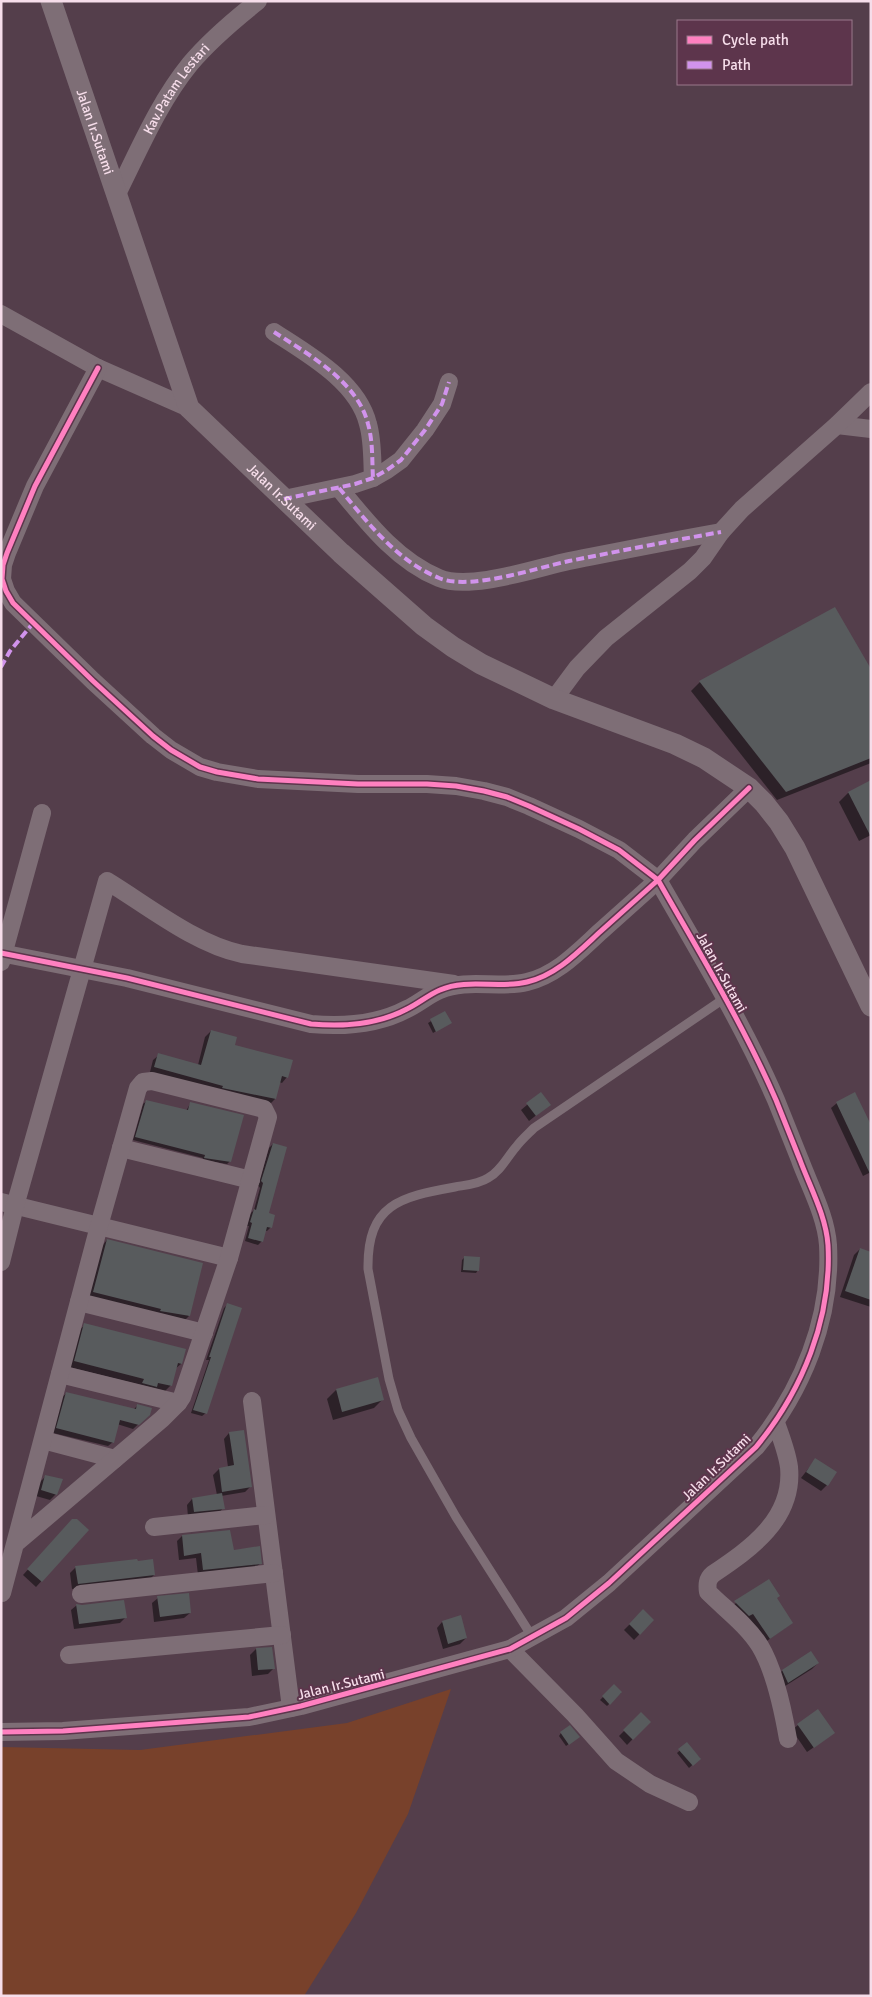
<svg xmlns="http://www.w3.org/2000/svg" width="872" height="1997" viewBox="0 0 872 1997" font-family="Signika,sans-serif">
<rect width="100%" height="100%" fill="#543e4b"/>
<path fill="#78412b" d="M451 1689 408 1814 356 1913 304 1996H1V1747L140 1750 347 1723Z"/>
<g fill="#0007">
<path d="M871 672V763L777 800 691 691 700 682Z"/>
<path d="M871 781V835L859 841 839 802 848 793Z"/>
<path d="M445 1013 450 1023 433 1033 428 1023Z"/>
<path d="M211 1031 287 1077 282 1083 279 1082 275 1099 270 1104 150 1072 153 1060 159 1055 198 1065 205 1037Z"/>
<path d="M540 1094 549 1105 529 1121 521 1110Z"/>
<path d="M147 1101 186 1111 190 1104 230 1161 227 1164 202 1160 203 1158 133 1140 143 1104Z"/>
<path d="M837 1103 871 1172 863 1176 831 1108Z"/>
<path d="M273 1144 268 1214 271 1227 267 1231 264 1230 262 1241 258 1245 245 1241 249 1226H247L250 1214 254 1210 260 1188 258 1185 269 1148Z"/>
<path d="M107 1240 189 1316 184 1321 88 1297 102 1246Z"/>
<path d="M860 1249 871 1254V1307L840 1297 854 1255Z"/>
<path d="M464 1258 478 1270 476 1273 461 1272 462 1260Z"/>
<path d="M227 1305 206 1413 202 1416 191 1413 209 1360H206L224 1308Z"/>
<path d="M85 1325 184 1350 181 1364 175 1369 171 1385 165 1391 69 1367 79 1330Z"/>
<path d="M377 1378 383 1399 374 1408 333 1420 327 1399 336 1390Z"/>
<path d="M67 1393 133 1410 138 1405 144 1419 133 1429 117 1424 113 1442 108 1446 53 1433 62 1397Z"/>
<path d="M229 1433 251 1486 245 1492 221 1496 223 1508 218 1514 188 1517 187 1505 192 1499 217 1495 213 1475 219 1469 228 1467 224 1439Z"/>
<path d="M815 1460 827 1485 821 1491 801 1478Z"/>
<path d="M46 1476 56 1494 50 1500 36 1496 40 1482Z"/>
<path d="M66 1527 87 1531 36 1587 23 1575Z"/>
<path d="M182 1536 233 1551 261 1563 255 1568 198 1575 196 1558 179 1560 177 1541Z"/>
<path d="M76 1567 154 1575 148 1581 72 1589 70 1573Z"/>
<path d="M769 1580 776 1599 792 1623 764 1643 729 1608Z"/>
<path d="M158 1598 190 1613 184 1618 154 1622 152 1603Z"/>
<path d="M77 1605 126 1617 120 1623 74 1629 71 1610Z"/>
<path d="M643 1611 653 1620 634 1640 624 1630Z"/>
<path d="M442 1622 466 1638 460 1644 443 1649 437 1628Z"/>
<path d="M256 1649 274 1668 268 1674 252 1676 250 1655Z"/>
<path d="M818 1663 812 1669 782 1688 777 1676 783 1670Z"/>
<path d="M614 1686 621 1693 607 1706 600 1700Z"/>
<path d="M641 1714 649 1722 627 1745 619 1736Z"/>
<path d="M798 1725 827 1738 807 1752 792 1730Z"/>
<path d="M561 1733 576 1739 566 1746 559 1736Z"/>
<path d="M687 1744 700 1758 689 1768 677 1753Z"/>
</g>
<g fill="#585b5d">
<path d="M835 607 871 669V758L786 792 699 681Z"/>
<path d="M871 780V837L848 792Z"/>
<path d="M445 1011 452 1023 436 1032 430 1019Z"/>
<path d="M211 1030 237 1037 235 1045 293 1060 288 1078 282 1076 276 1099 222 1088 223 1086 154 1067 158 1053 201 1065Z"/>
<path d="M541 1092 551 1105 536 1116 526 1103Z"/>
<path d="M855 1092 871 1125V1176L836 1102Z"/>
<path d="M146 1100 188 1110 190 1102 244 1115 231 1162 204 1158 205 1155 135 1137Z"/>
<path d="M273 1143 287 1147 269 1213 275 1215 272 1228 267 1227 263 1242 248 1238 252 1223 250 1222 254 1209 256 1210 263 1183 261 1181Z"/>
<path d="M107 1239 203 1263 190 1316 160 1311 161 1309 93 1292Z"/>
<path d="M860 1248 871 1252V1300L845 1291Z"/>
<path d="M464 1256 480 1257 479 1271 463 1270Z"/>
<path d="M227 1303 242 1308 207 1414 193 1410 211 1357H209Z"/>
<path d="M84 1323 186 1349 182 1364 178 1363 172 1386 158 1383 157 1387 142 1383 144 1379 74 1361Z"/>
<path d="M378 1377 384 1400 342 1412 336 1389Z"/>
<path d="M66 1392 136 1409 137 1404 152 1408 150 1415 139 1425 120 1420 114 1443 56 1428Z"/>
<path d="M244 1430 252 1487 222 1492 219 1468 234 1465 229 1432Z"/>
<path d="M815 1458 837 1472 828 1486 806 1472Z"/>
<path d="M45 1475 63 1479 57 1495 41 1490Z"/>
<path d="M222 1493 225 1509 194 1512 192 1498Z"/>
<path d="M72 1519H77L89 1530 42 1582 27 1569Z"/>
<path d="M230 1530 234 1550 260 1546 262 1564 203 1570 201 1553 184 1556 182 1535Z"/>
<path d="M137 1559 138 1561 153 1559 155 1575 78 1584 75 1566Z"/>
<path d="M769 1579 780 1596 777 1598 793 1623 770 1639 753 1614 749 1616 734 1601Z"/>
<path d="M189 1593 191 1613 160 1617 157 1596Z"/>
<path d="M124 1600 127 1618 79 1624 76 1604 82 1605Z"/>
<path d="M643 1609 654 1620 640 1635 629 1624Z"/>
<path d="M461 1615 467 1638 448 1644 442 1621Z"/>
<path d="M272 1647 275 1669 258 1670 256 1648Z"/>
<path d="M811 1651 819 1663 788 1683 782 1670Z"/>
<path d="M614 1684 622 1692 610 1705 602 1696Z"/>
<path d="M818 1709 835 1733 814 1748 797 1724Z"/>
<path d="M641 1712 651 1722 633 1740 623 1730Z"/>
<path d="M570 1725 580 1737 569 1745 560 1732Z"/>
<path d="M687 1742 701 1759 693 1766 678 1749Z"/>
</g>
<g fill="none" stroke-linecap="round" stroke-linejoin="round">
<path stroke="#7e6e76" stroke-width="9" d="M533 1638 456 1517 411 1438 398 1410 389 1379 368 1269C367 1204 400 1197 455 1187 466 1185 479 1184 488 1178 501 1171 507 1157 516 1147 521 1140 528 1134 534 1128L725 998"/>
<g stroke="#7e6e76" stroke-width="18">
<path id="s1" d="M117 194C139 150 159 102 190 64 210 40 234 20 258 1"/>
<path d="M1 314 98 368 189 408"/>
<path d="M274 332C308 354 358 382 368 424 373 441 372 461 373 478"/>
<path d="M837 425 871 429"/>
<path d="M339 488C367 522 397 561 439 578 470 591 536 568 569 561 620 551 670 541 721 532"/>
<path d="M284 499 355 484 373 478 387 470 401 460 425 430 442 404 449 382"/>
<path d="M554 699 577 668 606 638 690 571 703 558 721 532 742 509 837 425 871 392"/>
<path d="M1 953 127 978 311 1024C344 1027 377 1025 407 1009 418 1004 428 995 440 990 467 978 499 989 527 982 557 975 579 951 601 931 620 914 639 897 658 880L619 850 579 829 529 806 507 797 484 791 456 786 427 784H358L258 779 217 772 200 767 171 750 153 736 93 681 13 603 6 591 2 579 3 565 7 553 35 486 98 368"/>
<path d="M1 962 42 813"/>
<path d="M121 1148 251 1180"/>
<path d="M1 1202 229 1258"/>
<path d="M1 1262 15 1206 107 881C148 906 195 944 242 954L454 984"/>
<path d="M79 1302 204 1333"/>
<path d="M60 1374 178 1403"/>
<path d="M252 1401 291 1708"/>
<path d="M776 1423C781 1437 787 1452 789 1467 794 1519 750 1549 713 1574 707 1579 707 1585 708 1592 725 1609 747 1625 760 1646 775 1671 783 1710 788 1739"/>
<path d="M43 1440 115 1459"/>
<path d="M154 1527 266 1515"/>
<path d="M2 1593 99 1226 138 1088 143 1082 152 1081 264 1109 268 1117 229 1258 182 1397 178 1403 162 1419 15 1544"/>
<path d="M81 1594 274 1573"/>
<path d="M510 1649 575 1715 616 1761 650 1784 689 1802"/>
<path d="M69 1655 282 1635"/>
<path d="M1 1732 63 1731 249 1717 301 1706 510 1649 566 1618 609 1583 756 1447C802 1391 832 1319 828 1245 826 1216 810 1187 800 1160 792 1140 784 1120 776 1100 743 1024 699 952 658 880L695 840 749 788"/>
</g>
<path stroke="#7e6e76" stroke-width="21" id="s2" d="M51 1 189 408 341 553 424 626 453 647 481 664 554 699 675 744 704 758 749 788 764 803 779 822 795 848 871 1006"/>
<g stroke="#d193ec" stroke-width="4" stroke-dasharray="8 4" stroke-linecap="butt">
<path d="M274 332C308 354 358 382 368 424 373 441 372 461 373 478"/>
<path d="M339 488C367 522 397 561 439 578 470 591 536 568 569 561 620 551 670 541 721 532"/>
<path d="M284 499 355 484 373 478 387 470 401 460 425 430 442 404 449 382"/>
<path d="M1 667 10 651 34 622"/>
</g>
<g stroke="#5d354c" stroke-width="8">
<g id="cycleway">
<path d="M1 953 127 978 311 1024C344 1027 377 1025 407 1009 418 1004 428 995 440 990 467 978 499 989 527 982 557 975 579 951 601 931 620 914 639 897 658 880L619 850 579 829 529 806 507 797 484 791 456 786 427 784H358L258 779 217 772 200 767 171 750 153 736 93 681 13 603 6 591 2 579 3 565 7 553 35 486 98 368"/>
<path d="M1 1732 63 1731 249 1717 301 1706 510 1649 566 1618 609 1583 756 1447C802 1391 832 1319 828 1245 826 1216 810 1187 800 1160 792 1140 784 1120 776 1100 743 1024 699 952 658 880L695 840 749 788"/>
</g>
</g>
<use href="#cycleway" stroke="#ff80c0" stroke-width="5"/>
</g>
<g text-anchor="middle" stroke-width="4" stroke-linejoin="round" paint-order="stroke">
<g font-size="14" fill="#f6ddea" stroke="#5d354c">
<text dy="5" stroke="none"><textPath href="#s1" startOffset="121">Kav.Patam Lestari</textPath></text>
<text dy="5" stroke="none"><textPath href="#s2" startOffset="138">Jalan Ir.Sutami</textPath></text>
<text dy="5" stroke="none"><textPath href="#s2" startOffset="558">Jalan Ir.Sutami</textPath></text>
<text transform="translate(722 972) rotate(61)" y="5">Jalan Ir.Sutami</text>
<text transform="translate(716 1467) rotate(-44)" y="5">Jalan Ir.Sutami</text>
<text transform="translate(341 1684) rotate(-14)" y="5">Jalan Ir.Sutami</text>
</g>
</g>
<rect width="872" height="1997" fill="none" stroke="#f6ddea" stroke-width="5"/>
<rect x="677" y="20" width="175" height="65" fill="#5d354c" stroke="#9a788b"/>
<rect x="687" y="36" width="25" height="8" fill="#ff80c0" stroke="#9a788b"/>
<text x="722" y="45" font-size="15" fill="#f6ddea">Cycle path</text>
<rect x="687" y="61" width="25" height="8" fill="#d193ec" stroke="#9a788b"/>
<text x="722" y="70" font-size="15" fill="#f6ddea">Path</text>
</svg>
